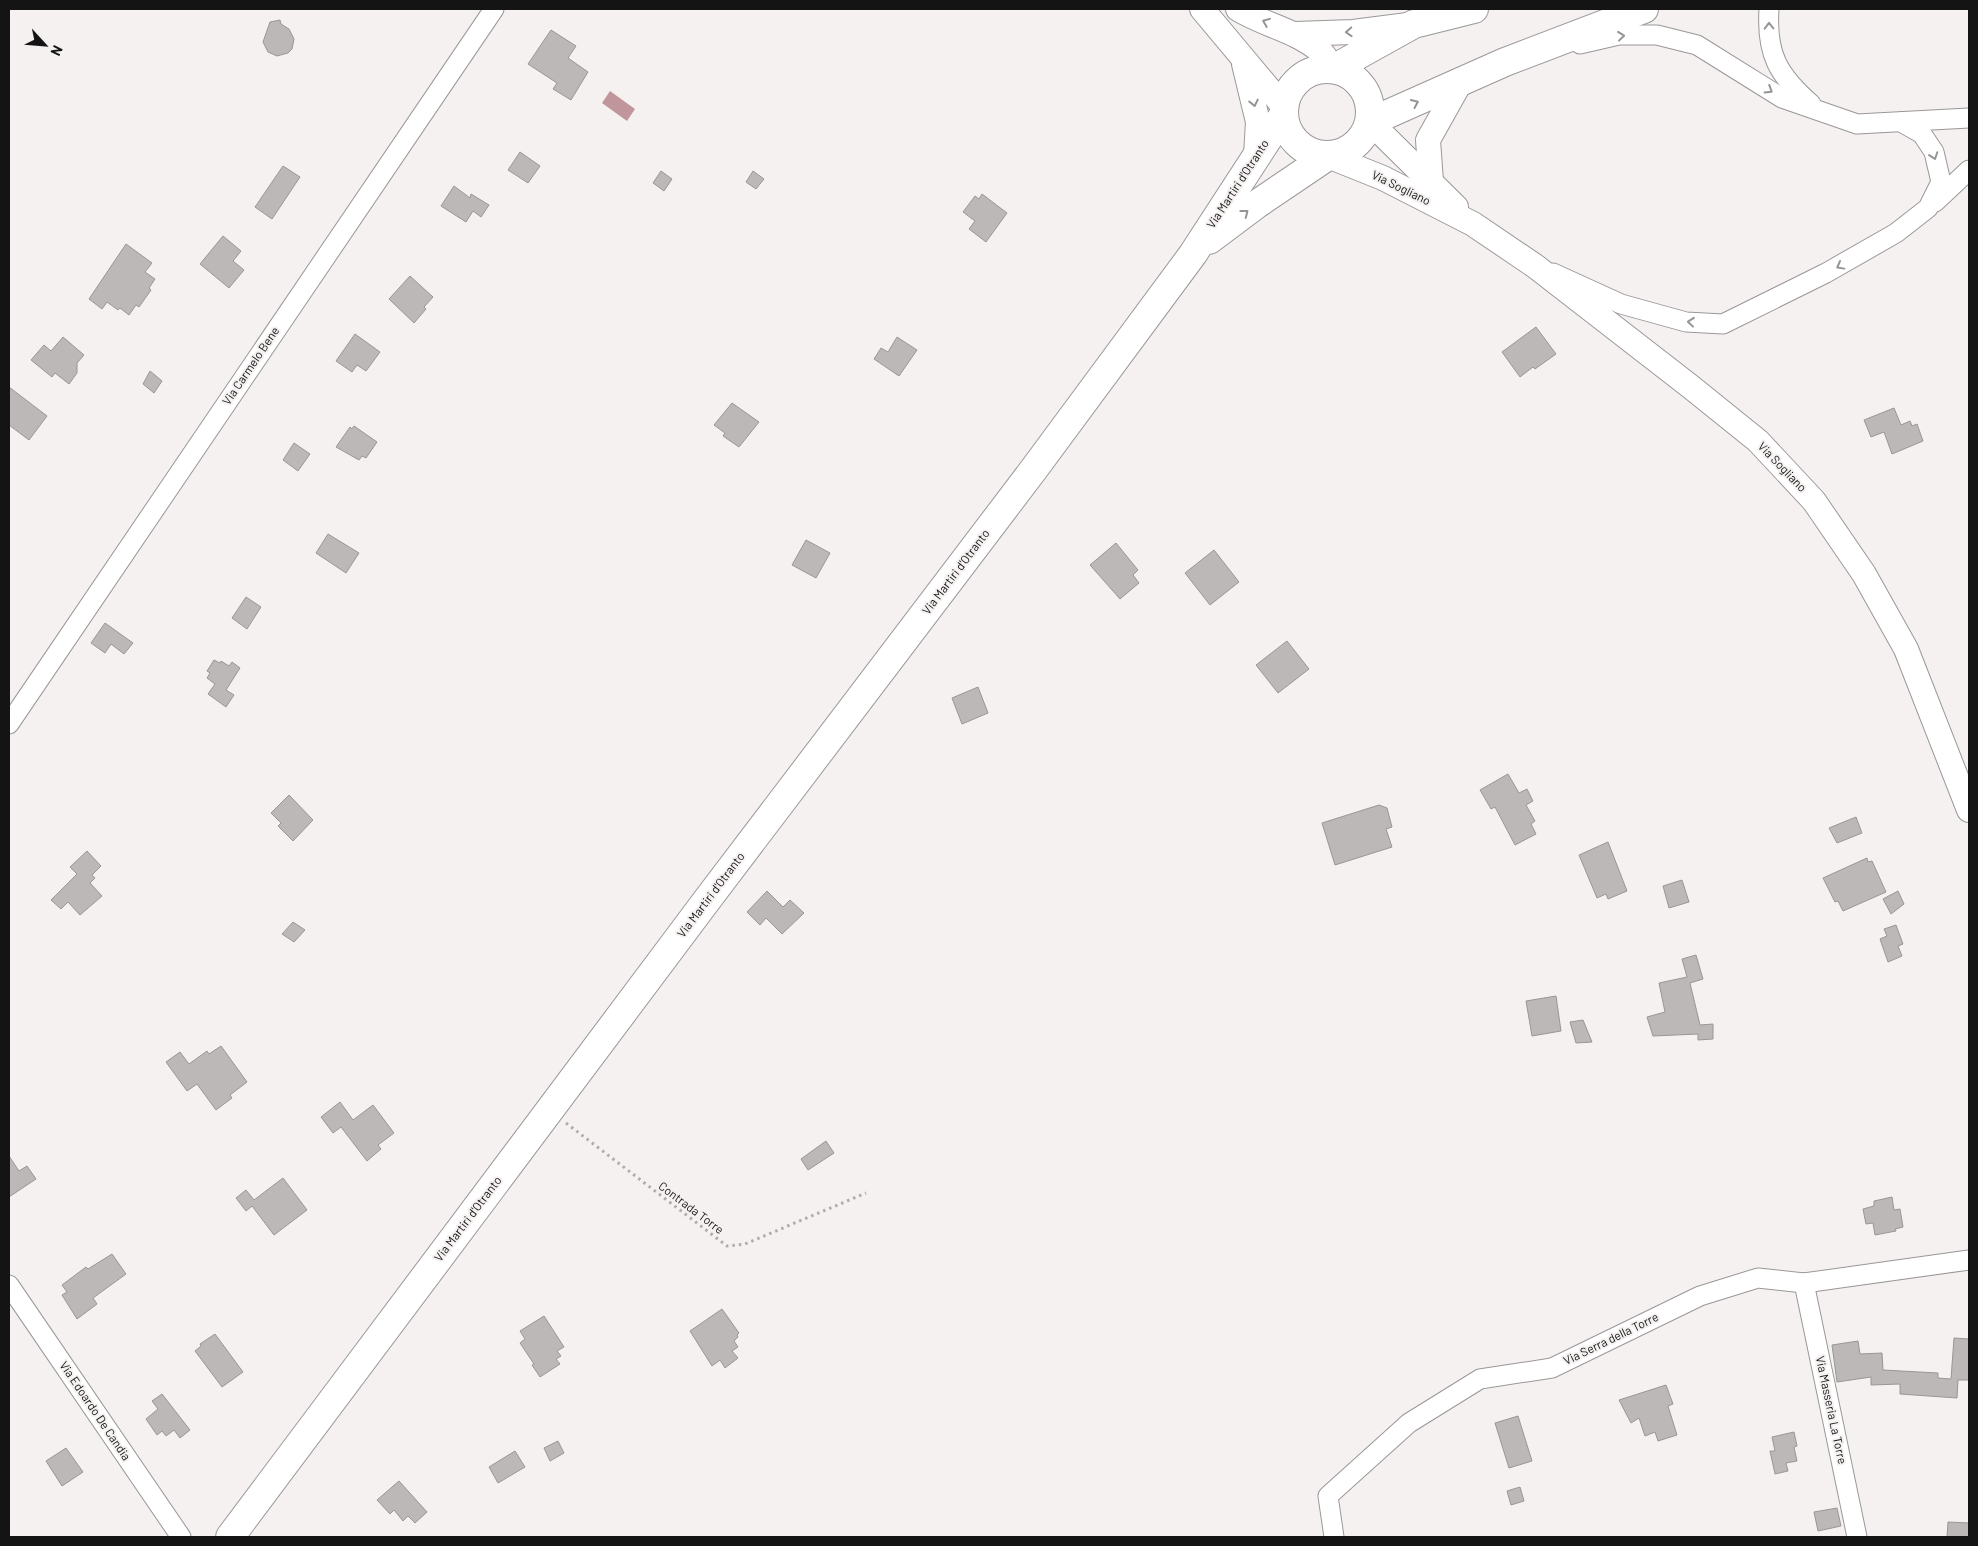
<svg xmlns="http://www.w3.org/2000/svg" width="1978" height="1546" viewBox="0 0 1978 1546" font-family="Barlow,sans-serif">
<rect width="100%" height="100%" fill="#f5f1f1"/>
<path fill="#c1959c" d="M610 91 635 109 627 121 602 103Z"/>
<g fill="#bcb8b8" stroke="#9a9696">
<path d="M280 20 281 24 289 29 294 39 292 49 288 53 277 56 268 52 263 42 270 22Z"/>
<path d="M551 30 576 46 568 58 588 72 571 100 553 89 557 83 528 64Z"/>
<path d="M520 152 540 166 528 183 508 170Z"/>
<path d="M283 166 300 177 272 219 255 207Z"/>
<path d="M661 171 672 179 664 191 653 183Z"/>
<path d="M753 171 764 179 756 189 746 182Z"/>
<path d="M454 186 470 198 471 194 489 205 481 217 473 211 466 222 441 206Z"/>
<path d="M982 194 1007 213 986 242 969 229 975 221 963 212 975 196 979 199Z"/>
<path d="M223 236 241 251 233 261 244 270 229 288 200 264Z"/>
<path d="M126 244 152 263 145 272 155 279 149 288 151 290 139 307 136 305 129 315 120 308 118 310 107 302 102 309 89 299Z"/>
<path d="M410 276 433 297 424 307 426 309 414 323 389 299Z"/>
<path d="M1536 327 1556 354 1535 369 1533 367 1520 377 1502 352Z"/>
<path d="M355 334 380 352 366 371 357 365 352 372 336 361Z"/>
<path d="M63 337 84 355 77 363V373L69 384 55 373 52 377 31 360 44 345 51 351Z"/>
<path d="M897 337 917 350 899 376 874 359 881 348 888 352Z"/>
<path d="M150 371 162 381 154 393 143 384Z"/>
<path d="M9 387 47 416 29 440 9 425Z"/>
<path d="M732 403 759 422 739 447 723 436 725 433 714 425Z"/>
<path d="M1894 408 1901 425 1910 421 1912 426 1917 424 1923 441 1892 454 1884 432 1871 437 1864 420Z"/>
<path d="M354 426 377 442 366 458 362 456 359 460 336 447 350 427 352 429Z"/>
<path d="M294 443 310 454 298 471 283 460Z"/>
<path d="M328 534 359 553 346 573 316 553Z"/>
<path d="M806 540 830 553 816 578 792 565Z"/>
<path d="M1116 543 1138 570 1133 575 1139 583 1120 599 1090 565Z"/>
<path d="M1214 550 1239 582 1210 605 1185 573Z"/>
<path d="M246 597 261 607 247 629 232 618Z"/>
<path d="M105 623 133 643 124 654 111 644 105 653 91 643Z"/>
<path d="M1287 641 1309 669 1278 693 1256 665Z"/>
<path d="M214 660 220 663 221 661 229 666 232 662 240 668 226 690 234 695 226 707 208 694 215 684 207 678 210 673 207 671Z"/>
<path d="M978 687 988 713 962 724 952 698Z"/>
<path d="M1508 774 1519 793 1527 789 1533 801 1526 805 1535 821 1531 824 1536 834 1515 845 1495 807 1491 809 1480 790Z"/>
<path d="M289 795 313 820 293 841 278 826 281 823 271 813Z"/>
<path d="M1379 805 1387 808 1392 827 1386 829 1392 847 1335 865 1322 823Z"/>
<path d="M1856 817 1862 833 1837 843 1829 828Z"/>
<path d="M1608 842 1627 891 1608 899 1606 894 1597 898 1579 855Z"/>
<path d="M87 851 101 866 92 875 95 878 90 883 102 896 80 915 68 902 61 909 51 900 77 874 70 867Z"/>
<path d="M1867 858 1868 862 1872 861 1886 892 1843 911 1838 901 1835 902 1823 878Z"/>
<path d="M1682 880 1689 902 1669 908 1663 886Z"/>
<path d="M767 891 783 907 790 900 804 913 782 934 766 918 760 925 747 912Z"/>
<path d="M1898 891 1904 904 1891 914 1883 899Z"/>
<path d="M293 922 305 930 294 942 282 934Z"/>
<path d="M1896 925 1903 944 1898 946 1902 956 1888 962 1880 939 1887 936 1884 929Z"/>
<path d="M1696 955 1703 979 1690 983 1700 1025 1713 1024V1039L1698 1040V1034L1653 1036 1647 1017 1665 1012 1659 983 1687 977 1682 959Z"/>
<path d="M1556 996 1561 1031 1532 1036 1526 1001Z"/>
<path d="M1583 1020 1592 1042 1576 1043 1570 1022Z"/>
<path d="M221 1046 247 1082 230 1095 232 1098 216 1110 197 1084 187 1091 166 1062 180 1052 189 1064 207 1051 209 1054Z"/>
<path d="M340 1102 353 1120 373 1105 394 1133 378 1145 381 1149 367 1161 341 1127 333 1133 321 1117Z"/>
<path d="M826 1141 834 1153 808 1170 801 1159Z"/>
<path d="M9 1156 19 1171 27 1166 36 1179 9 1197Z"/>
<path d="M283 1178 307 1210 274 1235 252 1206 246 1211 236 1198 246 1190 254 1200Z"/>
<path d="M1892 1197 1894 1210 1900 1209 1903 1227 1895 1229 1896 1231 1875 1235 1873 1223 1866 1224 1863 1209 1874 1206V1201Z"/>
<path d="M112 1254 126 1274 93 1298 97 1304 77 1319 62 1295 67 1292 62 1285 86 1267 88 1269Z"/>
<path d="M722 1309 739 1333 737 1335 738 1337 734 1341 738 1347 732 1351 738 1358 725 1368 720 1360 712 1366 690 1331Z"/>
<path d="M544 1316 564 1347 557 1351 561 1356 556 1359 560 1364 540 1377 532 1365 534 1364 520 1343 525 1339 520 1331Z"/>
<path d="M215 1334 243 1372 222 1387 195 1351 201 1346 200 1344Z"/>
<path d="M1954 1338 1969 1339V1380H1958L1957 1398 1900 1394V1384L1871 1385V1377L1837 1382 1832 1345 1858 1341 1860 1354 1882 1353 1883 1370 1938 1373V1378L1951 1379Z"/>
<path d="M1666 1385 1673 1404 1668 1406 1677 1435 1658 1441 1655 1432 1645 1436 1639 1418 1631 1423 1619 1400Z"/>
<path d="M162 1394 190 1430 180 1438 174 1430 166 1436 162 1431 157 1435 146 1419 158 1409 152 1401Z"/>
<path d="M1518 1416 1532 1461 1509 1468 1495 1423Z"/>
<path d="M1794 1432 1797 1446 1794 1447 1797 1461 1786 1463 1788 1471 1775 1474 1770 1451H1775L1772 1437Z"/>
<path d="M558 1441 564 1453 550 1461 544 1448Z"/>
<path d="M66 1448 83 1472 62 1486 46 1461Z"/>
<path d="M515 1451 525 1467 498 1483 489 1467Z"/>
<path d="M399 1481 427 1512 415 1523 408 1516 403 1521 394 1510 390 1514 377 1500Z"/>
<path d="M1520 1487 1524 1501 1511 1505 1507 1491Z"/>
<path d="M1837 1508 1841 1526 1818 1531 1814 1512Z"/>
<path d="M1948 1522 1969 1523V1537H1947Z"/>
</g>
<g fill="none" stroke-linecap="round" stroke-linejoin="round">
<g stroke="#9b9798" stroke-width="21">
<g id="minor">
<path d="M1769 9C1766 54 1778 75 1811 104"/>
<path d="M1580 44 1619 35H1657L1697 45 1782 98 1857 124 1969 118"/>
<path d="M1935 202 1969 170"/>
<path d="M1553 273 1621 304 1686 322 1723 324 1826 273 1896 233 1928 208 1941 182 1934 152 1922 134 1901 122"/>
<path d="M9 724 494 9"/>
<path d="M1804 1283 1857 1537"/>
<path d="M9 1285 181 1537"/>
<path d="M1334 1537 1328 1496 1409 1423 1480 1379 1552 1368 1700 1296 1758 1278 1804 1283 1969 1260"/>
</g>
</g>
<g stroke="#9b9798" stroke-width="26">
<g id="tertiary">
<path d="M1202 9 1284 107"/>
<path d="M1238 9C1264 25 1295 30 1319 50 1325 55 1329 63 1333 69"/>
<path d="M1295 34 1353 32 1408 25"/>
<path d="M1244 64 1258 122 1256 155"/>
<path d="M1370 122 1456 207"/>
<path d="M1328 156 1383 178 1473 224 1535 266 1691 387 1758 441 1814 501 1864 574 1906 649 1969 810"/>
<path d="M1431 182 1428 140 1460 83"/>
</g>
</g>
<g stroke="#9b9798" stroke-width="30">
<g id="secondary">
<circle cx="1327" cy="112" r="43"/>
<path d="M1333 69 1414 24 1474 9"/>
<path d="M1370 122 1505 62 1644 9"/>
<path d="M1209 240 1257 204 1328 156"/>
<path d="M230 1537 707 900 1034 469 1193 254 1284 114"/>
</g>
</g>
<path stroke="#afacac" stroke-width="3" stroke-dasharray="2.5 4" stroke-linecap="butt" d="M566 1123 727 1246 745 1244 866 1193"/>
<use href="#minor" stroke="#fff" stroke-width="19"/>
<use href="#tertiary" stroke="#fff" stroke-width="24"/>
<use href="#secondary" stroke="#fff" stroke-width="28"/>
</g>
<defs><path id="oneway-chevron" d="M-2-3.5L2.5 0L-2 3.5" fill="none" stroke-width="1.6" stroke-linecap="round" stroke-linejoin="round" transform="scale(1.25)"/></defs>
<g stroke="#969595">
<use href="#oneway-chevron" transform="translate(1266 22) rotate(-158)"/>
<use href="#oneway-chevron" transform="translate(1769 26) rotate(-91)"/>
<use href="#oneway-chevron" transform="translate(1349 32) rotate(177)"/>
<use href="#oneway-chevron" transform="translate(1621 36) rotate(-6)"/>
<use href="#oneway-chevron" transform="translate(1769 90) rotate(32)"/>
<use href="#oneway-chevron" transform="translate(1254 103) rotate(78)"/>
<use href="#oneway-chevron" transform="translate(1415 103) rotate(-24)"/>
<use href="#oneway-chevron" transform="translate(1934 156) rotate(71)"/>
<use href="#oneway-chevron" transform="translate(1245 213) rotate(-38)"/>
<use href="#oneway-chevron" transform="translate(1840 266) rotate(151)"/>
<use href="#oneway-chevron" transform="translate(1691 322) rotate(-174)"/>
</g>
<g text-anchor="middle" stroke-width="4" stroke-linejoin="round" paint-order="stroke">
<g font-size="12" fill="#151414" stroke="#f5f1f1">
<text transform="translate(1238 184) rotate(-57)" y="4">Via Martiri d'Otranto</text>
<text transform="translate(1401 188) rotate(26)" y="4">Via Sogliano</text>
<text transform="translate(251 366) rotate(-56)" y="4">Via Carmelo Bene</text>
<text transform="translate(1782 467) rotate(46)" y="4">Via Sogliano</text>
<text transform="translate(956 572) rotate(-53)" y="4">Via Martiri d'Otranto</text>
<text transform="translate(711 895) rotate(-53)" y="4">Via Martiri d'Otranto</text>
<text transform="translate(691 1208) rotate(37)" y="4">Contrada Torre</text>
<text transform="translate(468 1219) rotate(-53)" y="4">Via Martiri d'Otranto</text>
<text transform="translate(1611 1339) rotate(-26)" y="4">Via Serra della Torre</text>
<text transform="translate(1831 1410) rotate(78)" y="4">Via Masseria La Torre</text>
<text transform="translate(95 1411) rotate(56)" y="4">Via Edoardo De Candia</text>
</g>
</g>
<rect width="1978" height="1546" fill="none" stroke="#151414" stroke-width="20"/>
<g transform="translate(45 45) rotate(116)" stroke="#f5f1f1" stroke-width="4" paint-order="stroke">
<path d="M0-4L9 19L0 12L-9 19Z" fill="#151414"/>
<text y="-8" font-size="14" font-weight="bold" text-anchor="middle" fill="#151414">N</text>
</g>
</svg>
